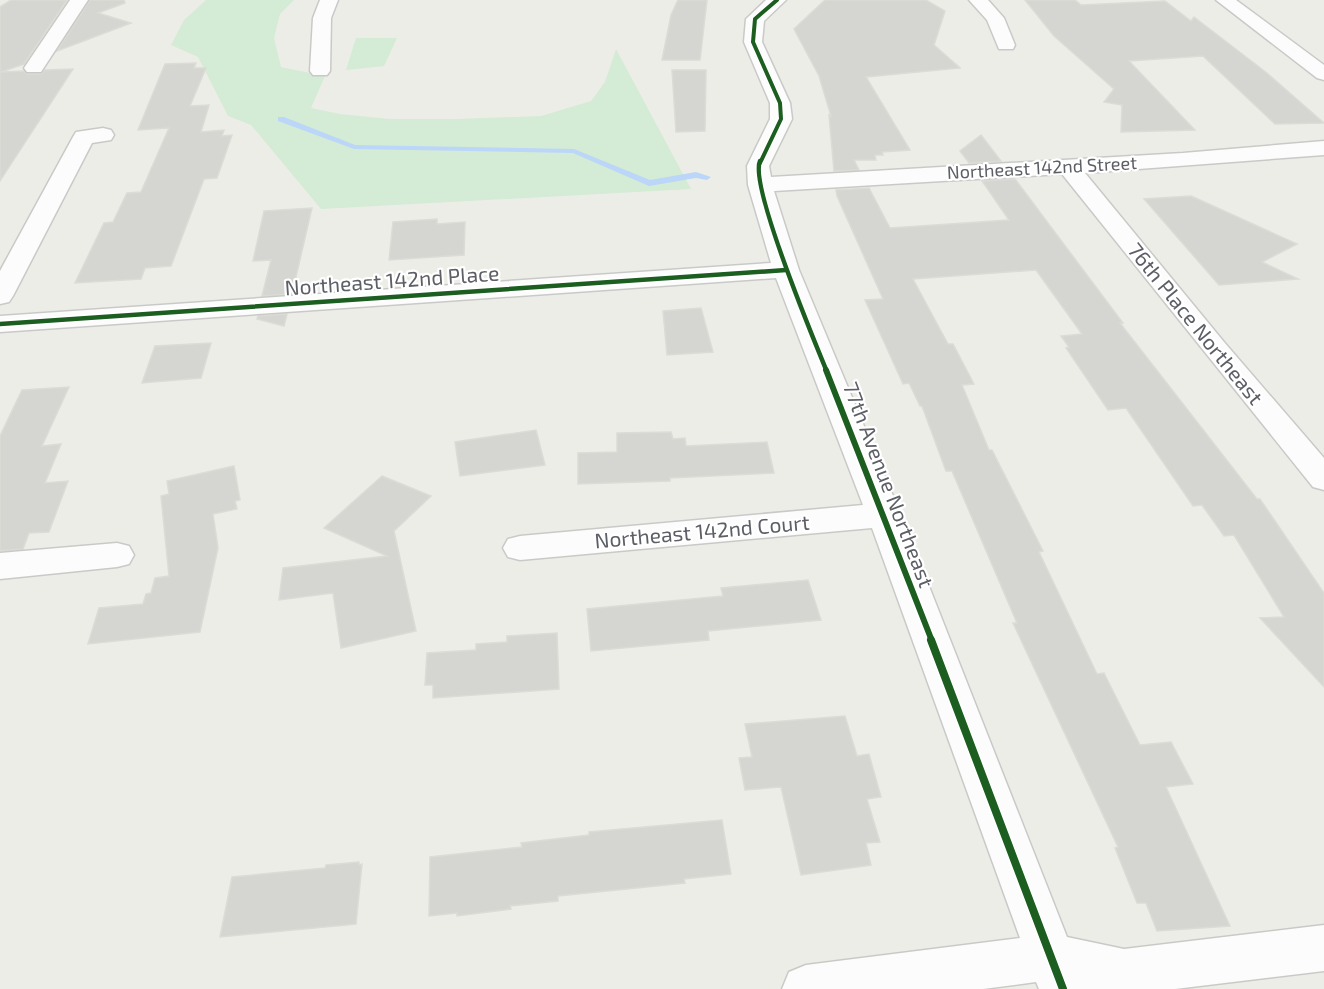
<svg xmlns="http://www.w3.org/2000/svg" width="1324" height="989" viewBox="0 0 1324 989" font-family="'Exo 2',sans-serif">
<rect width="100%" height="100%" fill="#edede8"/>
<g fill="#d4ebd5">
<path d="M206 0H294L280 14 274 38 281 67 325 76 311 108 340 114 390 119H456L541 116 591 101 605 82 616 49 691 189 321 209 251 125 228 116 198 57 171 45 184 20Z"/>
<path d="M356 38H397L384 66 346 70Z"/>
</g>
<g fill="none" stroke-linecap="round" stroke-linejoin="round">
<path fill="#bbd6f8" fill-rule="evenodd" d="M278 117H284L355 145 574 149 650 180 696 172 711 177 707 180 696 178 649 186 573 153 354 149 278 121Z"/>
</g>
<g fill="#d5d5d2" stroke="#dcdcd6" stroke-width="1.5">
<path d="M11 0H67L24 64 1 72 24 71 27 74H41L45 70 73 69 0 181V7Z"/>
<path d="M90 0H124L125 3 98 13 131 23 57 51Z"/>
<path d="M678 0H707L700 60H662L671 15Z"/>
<path d="M825 0H926L945 11 934 45 960 68 866 77 910 150 882 152 883 155H875L876 160H854L859 170 834 171 829 115 831 116 819 76 794 29Z"/>
<path d="M1025 0H1075L1081 5 1165 1 1191 21 1194 17 1267 73 1324 123 1275 124 1203 56 1129 61 1195 130 1121 132 1122 105 1104 102 1114 89 1054 36Z"/>
<path d="M196 63 194 68H206L190 106 209 105 201 132 224 130 222 136 232 135 217 178 204 179 171 266 145 268 141 279 75 283 104 223 113 222 127 193 141 192 169 128 138 130 165 64Z"/>
<path d="M672 70H706L705 131 676 132Z"/>
<path d="M981 135 1001 161 969 163 960 151Z"/>
<path d="M1015 179 1123 323H1120L1257 499H1260L1324 593V687L1260 618 1284 617 1234 535 1224 536 1202 505 1193 506 1126 408 1108 410 1066 348 1069 347 1061 336 1082 334 1036 270 913 279 948 344H953L974 384 962 385 989 450H992L1043 551 1039 552 1097 674 1104 673 1140 745 1171 742 1193 784 1166 787 1230 926 1157 931 1146 903H1137L1115 848 1118 847 1013 623H1017L952 471H946L922 406H920L909 383 903 384 865 300 883 299 837 196 836 190 869 188 890 228 1009 220 982 181Z"/>
<path d="M1191 196 1297 244 1262 262 1298 279 1219 285 1144 199Z"/>
<path d="M312 208 292 294 262 296 271 260 253 261 264 211Z"/>
<path d="M437 219V224L465 222 464 255 389 260 393 222Z"/>
<path d="M701 308 713 352 667 355 663 311Z"/>
<path d="M287 314 284 326 257 319 258 316Z"/>
<path d="M211 343 201 378 142 383 155 346Z"/>
<path d="M69 387 42 446 61 444 45 483 68 481 49 532 29 533 23 549 0 551V436L22 390Z"/>
<path d="M536 430 545 465 460 476 455 442Z"/>
<path d="M671 432 673 439 685 438 686 446 767 442 774 473 670 478V481L578 484V453L617 452V433Z"/>
<path d="M234 466 240 500 235 501 237 509 213 514 218 548 200 632 88 644 99 608 143 604 146 594 151 593 155 578 169 576 161 496 169 494 167 481Z"/>
<path d="M382 476 431 496 394 531 416 631 341 648 333 593 279 600 283 568 387 556 324 528Z"/>
<path d="M808 580 821 620 708 631 709 640 591 651 587 609 723 596 721 588Z"/>
<path d="M557 633 559 689 433 698V685H425L427 653 476 650V644L507 642V636Z"/>
<path d="M845 716 857 756 869 754 881 797 867 799 880 842 866 843 871 865 801 875 781 787 745 790 739 758 752 757 745 724Z"/>
<path d="M722 820 731 874 684 879 685 883 558 896V901L510 906 511 909 457 916V913L429 916 430 857 522 847 521 843 589 835V832Z"/>
<path d="M359 862V865L362 864 356 924 220 937 232 877 325 868 326 865Z"/>
</g>
<g fill="none" stroke-linecap="round" stroke-linejoin="round">
<g stroke="#c9cac8" stroke-width="3">
<g id="minor">
<path d="M70 0H88L41 72H27L24 68Z"/>
<path d="M320 0H338L331 18 330 71 327 75H313L310 71 313 18Z"/>
<path d="M766 0H786L764 21 762 42 790 103 792 119 769 166 771 177 1183 153 1324 141V155L1085 173 1224 342 1324 458V490L1313 487 1062 174 774 191 799 270 901 515 1067 937 1124 949 1324 925V971L1175 989H1039L1036 982 983 989H782L789 972 806 965 1020 938 872 528 520 560 508 557 503 548 508 539 520 536 863 505 776 278 0 332V316L771 263 748 185 747 166 770 119V103L744 42 746 19Z"/>
<path d="M969 0H988L1004 18 1015 45 1013 49H999L987 20Z"/>
<path d="M1216 0H1236L1324 65V80L1317 78Z"/>
<path d="M103 128 111 130 114 135 111 140 92 143 13 296 9 302 0 304V271L73 137 76 132Z"/>
<path d="M117 543 129 546 134 555 129 564 117 567 0 579V553Z"/>
</g>
</g>
<use href="#minor" fill="#fcfcfc" fill-rule="evenodd"/>
<g stroke="#fff" stroke-width="6">
<path id="cycleway-far3" d="M760 163 781 119 780 103 753 42 755 19 777 0"/>
</g>
<g stroke="#fff" stroke-width="8">
<g id="cycleway-far2">
<path d="M760 161C749 185 814 340 827 372"/>
<path d="M0 324 786 270"/>
</g>
</g>
<g stroke="#fff" stroke-width="10">
<path id="cycleway-far1" d="M826 370 932 641"/>
</g>
<g stroke="#fff" stroke-width="11">
<path id="cycleway" d="M931 640 1063 989"/>
</g>
<use href="#cycleway-far3" stroke="#1b5e20" stroke-width="4"/>
<use href="#cycleway-far2" stroke="#1b5e20" stroke-width="4.5"/>
<use href="#cycleway-far1" stroke="#1b5e20" stroke-width="6"/>
<use href="#cycleway" stroke="#1b5e20" stroke-width="8"/>
</g>
<g text-anchor="middle" stroke-width="4.5" stroke-linejoin="round" paint-order="stroke">
<g font-size="18" fill="#5c5f66" stroke="#fff">
<text transform="translate(1042 168) rotate(-3)" y="6">Northeast 142nd Street</text>
</g>
<g font-size="21" fill="#5c5f66" stroke="#fff">
<text transform="translate(392 281) rotate(-4)" y="7">Northeast 142nd Place</text>
<text transform="translate(1195 324) rotate(51)" y="7">76th Place Northeast</text>
<text transform="translate(888 485) rotate(69)" y="7">77th Avenue Northeast</text>
<text transform="translate(702 532) rotate(-5)" y="7">Northeast 142nd Court</text>
</g>
</g>
</svg>
